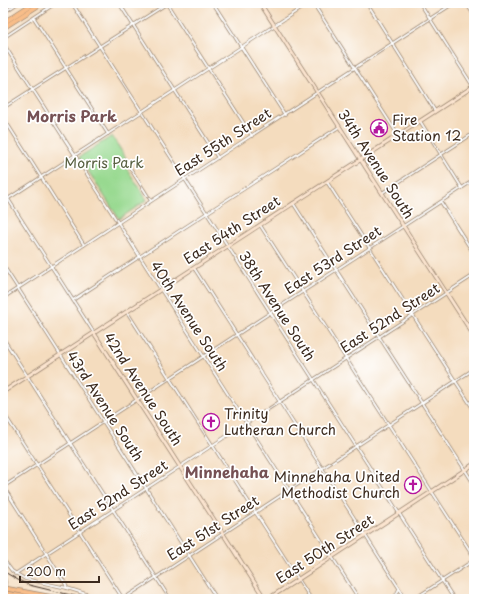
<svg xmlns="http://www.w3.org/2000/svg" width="477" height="602" viewBox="0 0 477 602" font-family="'Playpen Sans',sans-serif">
<rect width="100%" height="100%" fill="#fff"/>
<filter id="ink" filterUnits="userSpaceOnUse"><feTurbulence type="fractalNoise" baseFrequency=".025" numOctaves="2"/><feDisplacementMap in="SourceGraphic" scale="8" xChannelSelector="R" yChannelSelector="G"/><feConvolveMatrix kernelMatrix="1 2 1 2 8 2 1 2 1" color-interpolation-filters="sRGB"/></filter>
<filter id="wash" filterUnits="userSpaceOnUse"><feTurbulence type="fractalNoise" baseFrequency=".012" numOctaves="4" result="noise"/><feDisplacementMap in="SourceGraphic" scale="16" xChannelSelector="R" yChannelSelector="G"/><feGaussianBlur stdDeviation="0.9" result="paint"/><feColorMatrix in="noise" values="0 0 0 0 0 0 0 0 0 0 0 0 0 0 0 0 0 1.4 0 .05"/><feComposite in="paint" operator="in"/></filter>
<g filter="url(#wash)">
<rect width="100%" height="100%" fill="#f4dcbe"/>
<path fill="#98d990" stroke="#6a8257" d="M112 136 126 158 122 161 147 200 119 219 79 157Z"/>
</g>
<g filter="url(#ink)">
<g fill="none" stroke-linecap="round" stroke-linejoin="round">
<g stroke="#98836e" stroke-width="3.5">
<g id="street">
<path d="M72 3 454 599"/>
<path d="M119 3 218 158"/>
<path d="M213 3 285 115"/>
<path d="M313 3 398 135"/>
<path d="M367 3 435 111"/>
<path d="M420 3 474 88"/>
<path d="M466 3 474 15"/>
<path d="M167 4 252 136"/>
<path d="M3 13 18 3"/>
<path d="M34 18 108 134"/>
<path d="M3 38 56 3"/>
<path d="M3 43 359 599"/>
<path d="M3 108 168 3"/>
<path d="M3 117 84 245"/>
<path d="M420 121 462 188"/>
<path d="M125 160 151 201"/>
<path d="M327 182 474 410"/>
<path d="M3 191 94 333"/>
<path d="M382 193 474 133"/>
<path d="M3 202 309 3"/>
<path d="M441 202 474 254"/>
<path d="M293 203 474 484"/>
<path d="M260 225 474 557"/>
<path d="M3 265 217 599"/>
<path d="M194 268 406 599"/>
<path d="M3 298 454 3"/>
<path d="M73 300 339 127"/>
<path d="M127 312 311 599"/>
<path d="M468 326 474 323"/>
<path d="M3 338 170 599"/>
<path d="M3 412 123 599"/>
<path d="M3 486 65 583 67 588"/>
<path d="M3 487 474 180"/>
<path d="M3 559 12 571 25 579 67 588 102 599"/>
<path d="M15 574 474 275"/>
<path d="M395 597 399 589"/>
<path d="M123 599 474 369"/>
<path d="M386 599 395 597 403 599"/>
<path d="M414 599 474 560"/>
</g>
</g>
<g stroke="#98836e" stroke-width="4.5">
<g id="secondary">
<path d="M260 3 474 336"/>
<path d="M94 333 265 599"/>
<path d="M3 392 474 86"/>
<path d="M3 576 5 582 4 593"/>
<path d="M268 599 474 464"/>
</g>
</g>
<g stroke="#98836e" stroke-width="5.5">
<g id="highway">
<path d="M3 23 34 3"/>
<path d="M3 28 42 3"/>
<path d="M3 588 62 599"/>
<path d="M3 593 38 599"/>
</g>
</g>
<use href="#street" stroke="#fff" stroke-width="2"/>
<use href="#secondary" stroke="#fce5d0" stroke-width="3"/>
<use href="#highway" stroke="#f8bd89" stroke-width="4"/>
<path stroke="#3b2a1e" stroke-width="1" d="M3 571 18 580 29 585 87 599"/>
</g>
</g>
<defs>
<g id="civic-ring" transform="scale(0.9)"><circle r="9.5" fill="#fff" stroke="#b5179e" stroke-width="1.5"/><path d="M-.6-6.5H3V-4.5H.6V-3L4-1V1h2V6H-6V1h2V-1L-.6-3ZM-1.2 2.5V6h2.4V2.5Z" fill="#b5179e"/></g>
<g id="church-ring" transform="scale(0.9)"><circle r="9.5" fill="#fff" stroke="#b5179e" stroke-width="1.5"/><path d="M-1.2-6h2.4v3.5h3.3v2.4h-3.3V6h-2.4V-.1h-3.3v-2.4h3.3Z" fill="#b5179e"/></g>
</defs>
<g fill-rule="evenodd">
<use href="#civic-ring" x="379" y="128"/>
<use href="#church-ring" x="211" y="422"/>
<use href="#church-ring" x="413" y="485"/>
</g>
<g text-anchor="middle" stroke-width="3.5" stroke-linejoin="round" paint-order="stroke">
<g font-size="14" fill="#3b2a1e" stroke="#fff" text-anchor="start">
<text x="392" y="125">Fire<tspan x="392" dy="16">Station 12</tspan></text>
<text x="224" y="419">Trinity<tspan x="224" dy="16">Lutheran Church</tspan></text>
<text x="400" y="482" text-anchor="end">Minnehaha United<tspan x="400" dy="16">Methodist Church</tspan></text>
</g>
<g font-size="14" fill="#3b2a1e" stroke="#fff">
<text transform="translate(223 142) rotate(-33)" y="5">East 55th Street</text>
<text transform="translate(376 164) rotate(57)" y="5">34th Avenue South</text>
<text transform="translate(232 230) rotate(-33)" y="5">East 54th Street</text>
<text transform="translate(333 260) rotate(-33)" y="5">East 53rd Street</text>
<text transform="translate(277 306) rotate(57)" y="5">38th Avenue South</text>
<text transform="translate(189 316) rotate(57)" y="5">40th Avenue South</text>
<text transform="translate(390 318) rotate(-33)" y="5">East 52nd Street</text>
<text transform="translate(143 389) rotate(57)" y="5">42nd Avenue South</text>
<text transform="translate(105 406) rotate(57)" y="5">43rd Avenue South</text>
<text transform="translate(118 495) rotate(-33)" y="5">East 52nd Street</text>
<text transform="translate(213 528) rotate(-33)" y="5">East 51st Street</text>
<text transform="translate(325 549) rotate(-33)" y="5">East 50th Street</text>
</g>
<g font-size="14" fill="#575f40" stroke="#fff">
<text x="104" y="168">Morris Park</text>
</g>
<g font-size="15" font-weight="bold" fill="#765154" stroke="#fff">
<text x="72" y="122">Morris Park</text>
<text x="227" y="478">Minnehaha</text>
</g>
</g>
<rect width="477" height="602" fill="none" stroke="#fff" stroke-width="16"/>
<path d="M20 576v6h79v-6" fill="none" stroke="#3b2a1e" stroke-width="2"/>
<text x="26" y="576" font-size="12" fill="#3b2a1e" stroke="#ffffff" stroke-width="3" paint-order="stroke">200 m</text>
</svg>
